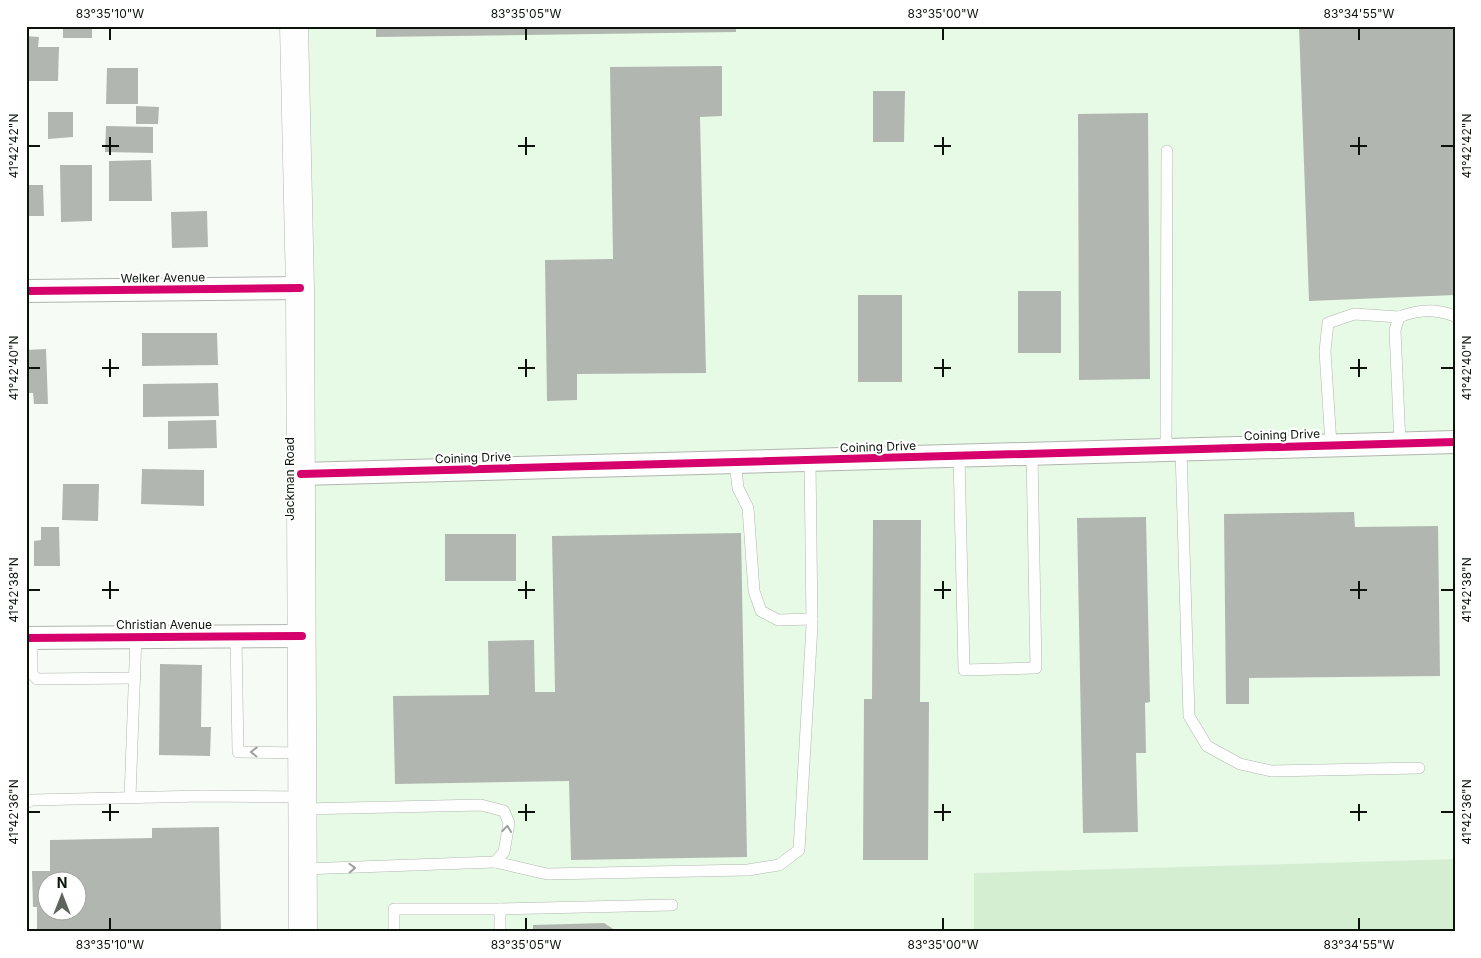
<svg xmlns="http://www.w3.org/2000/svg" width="1481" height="958" viewBox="0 0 1481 958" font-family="Inter,sans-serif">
<rect width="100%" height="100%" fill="#f6fbf6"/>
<path fill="#e7fae6" d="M296 26H1455V859L974 873V932H303Z"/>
<path fill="#d4eed2" d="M1455 859V932H974V873Z"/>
<g fill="#b1b7b0" fill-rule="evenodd">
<rect x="63" y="26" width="29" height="12"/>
<path d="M376 26H736V32L376 37Z"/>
<path d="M1299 26H1455V295L1309 301Z"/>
<path d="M26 36 39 37 38 47H59L58 81H28V97H26Z"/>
<path d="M722 66V116L700 117 706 373 577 374V400L547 401 545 260 613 259 610 67Z"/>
<path d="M107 68H138V104H106Z"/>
<path d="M873 91H905L904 142H873Z"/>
<path d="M136 106 159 107 158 124H136Z"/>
<path d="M48 112H73V137L48 139Z"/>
<path d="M1148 113 1150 379 1079 380 1078 114Z"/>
<path d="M106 126 153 127V153L105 152Z"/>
<path d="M151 160 152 201H109V161Z"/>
<path d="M60 165H92V221L61 222Z"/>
<path d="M26 185H43L44 216H26Z"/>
<path d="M207 211 208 247 172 248 171 212Z"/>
<rect x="1018" y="291" width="43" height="62"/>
<rect x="858" y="295" width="44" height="87"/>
<path d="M142 333H217L218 365 142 366Z"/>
<path d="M46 349 48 404H34L33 393H26V350Z"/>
<path d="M218 383 219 416 143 417V384Z"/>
<path d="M216 420 217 448 168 449V421Z"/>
<path d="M142 469 204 470V506L141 504Z"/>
<path d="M63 484H99L98 521 62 520Z"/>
<path d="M1354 512 1355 527 1438 526 1440 676 1249 678V704H1226L1224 514Z"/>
<path d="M1146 517 1150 702 1145 703 1146 753H1136L1138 832 1083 833 1077 518Z"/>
<path d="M873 520H921L920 702H929L928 860H863L864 699H872Z"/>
<path d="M41 527H59L60 566H34V541L41 540Z"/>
<path d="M741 533 747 857 571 860 569 781 395 784 393 696 489 695 488 641 534 640 535 692H555L552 536Z"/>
<rect x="445" y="534" width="71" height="47"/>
<path d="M160 664 202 665 201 727H211L210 756 159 755Z"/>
<path d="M219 827 221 932H37V907H33L32 871H50V840L152 838V828ZM48 880H78V910H48Z"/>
<path d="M604 923 618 932H533V925Z"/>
</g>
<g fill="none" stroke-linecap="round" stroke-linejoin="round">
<g stroke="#b0b6af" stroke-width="12">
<g id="lane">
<path d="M1400 444 1395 330 1399 317C1420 309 1434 309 1455 316"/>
<path d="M1331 445 1325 351 1328 323 1354 314 1399 317"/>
<path d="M1166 450 1167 151"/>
<path d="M1181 450 1189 716 1207 746 1240 764 1271 771 1419 768"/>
<path d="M959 456 964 670 1036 668 1032 454"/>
<path d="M735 462 738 488 748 508 754 591 761 611 778 620 812 619"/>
<path d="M236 636 238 752 303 753"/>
<path d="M32 638V674L37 679 135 678"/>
<path d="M130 797 136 636"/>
<path d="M26 803 32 800 202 796 302 797"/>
<path d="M303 809 481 805 504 811 509 823 504 852 495 862 303 869"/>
<path d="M495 862 547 874 748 870 779 865 799 850 812 625 810 460"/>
<path d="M500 909 672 905"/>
<path d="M394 932V909H500V932"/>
</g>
</g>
<g stroke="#b0b6af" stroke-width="24">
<g id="street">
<path d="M26 291 300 288"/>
<path d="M301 474 1455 442"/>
<path d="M26 638 302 636"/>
</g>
</g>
<g stroke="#b0b6af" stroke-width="29">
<path id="secondary" d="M294 26 300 288 303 932"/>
</g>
<use href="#lane" stroke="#fefefe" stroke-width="11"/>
<use href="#street" stroke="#fefefe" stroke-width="22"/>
<use href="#secondary" stroke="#fefefe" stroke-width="28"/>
<g stroke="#fff" stroke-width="11">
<g id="cycleway">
<path d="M26 291 300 288"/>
<path d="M301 474 1455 442"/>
<path d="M26 638 302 636"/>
</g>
</g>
<use href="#cycleway" stroke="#d6006c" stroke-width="8"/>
</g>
<defs><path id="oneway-chevron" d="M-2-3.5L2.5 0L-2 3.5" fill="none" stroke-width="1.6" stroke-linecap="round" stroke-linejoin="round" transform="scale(1.25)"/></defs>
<g stroke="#9da09d">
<use href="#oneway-chevron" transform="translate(254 752) rotate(-179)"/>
<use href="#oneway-chevron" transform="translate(507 829) rotate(-84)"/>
<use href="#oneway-chevron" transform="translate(352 868) rotate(-2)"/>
</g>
<path fill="none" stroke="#0b130b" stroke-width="2" d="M110 28V40M526 28V40M943 28V40M1359 28V40M110 137V155M526 137V155M943 137V155M1359 137V155M28 146H40M102 146H119M518 146H535M934 146H951M1350 146H1367M1441 146H1454M110 359V377M526 359V377M943 359V377M1359 359V377M28 368H40M102 368H119M518 368H535M934 368H951M1350 368H1367M1441 368H1454M110 581V599M526 581V599M943 581V599M1359 581V599M28 590H40M102 590H119M518 590H535M934 590H951M1350 590H1367M1441 590H1454M110 804V821M526 804V821M943 804V821M1359 804V821M28 812H40M102 812H119M518 812H535M934 812H951M1350 812H1367M1441 812H1454M110 918V930M526 918V930M943 918V930M1359 918V930"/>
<g text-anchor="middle" stroke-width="4.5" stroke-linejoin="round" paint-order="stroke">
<g font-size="12" fill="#0b130b" stroke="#fff">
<text transform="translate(163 278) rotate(-1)" y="4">Welker Avenue</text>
<text transform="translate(1282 435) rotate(-2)" y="4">Coining Drive</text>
<text transform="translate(878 447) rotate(-2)" y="4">Coining Drive</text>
<text transform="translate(473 458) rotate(-2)" y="4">Coining Drive</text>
<text transform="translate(290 479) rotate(-90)" y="4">Jackman Road</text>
<text x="164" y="629">Christian Avenue</text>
</g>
</g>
<rect width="1481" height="958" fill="none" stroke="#ffffff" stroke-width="55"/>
<g transform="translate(62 896)"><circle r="24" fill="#ffffff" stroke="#9da19d"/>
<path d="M0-4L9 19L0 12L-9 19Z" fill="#5d645d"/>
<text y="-8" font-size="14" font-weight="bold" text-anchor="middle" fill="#0b130b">N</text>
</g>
<rect x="28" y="28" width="1426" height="902" fill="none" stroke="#0b130b" stroke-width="2"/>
<g font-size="12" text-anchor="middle" fill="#0b130b">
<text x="110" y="18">83°35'10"W</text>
<text x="526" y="18">83°35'05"W</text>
<text x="943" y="18">83°35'00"W</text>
<text x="1359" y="18">83°34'55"W</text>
<text transform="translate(14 146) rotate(-90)" y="4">41°42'42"N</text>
<text transform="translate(1467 146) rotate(-90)" y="4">41°42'42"N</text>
<text transform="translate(14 368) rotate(-90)" y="4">41°42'40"N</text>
<text transform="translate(1467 368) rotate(-90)" y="4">41°42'40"N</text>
<text transform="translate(14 590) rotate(-90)" y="4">41°42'38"N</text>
<text transform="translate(1467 590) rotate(-90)" y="4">41°42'38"N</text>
<text transform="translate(14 812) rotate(-90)" y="4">41°42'36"N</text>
<text transform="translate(1467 812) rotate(-90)" y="4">41°42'36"N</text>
<text x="110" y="949">83°35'10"W</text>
<text x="526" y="949">83°35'05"W</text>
<text x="943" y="949">83°35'00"W</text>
<text x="1359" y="949">83°34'55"W</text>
</g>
</svg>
